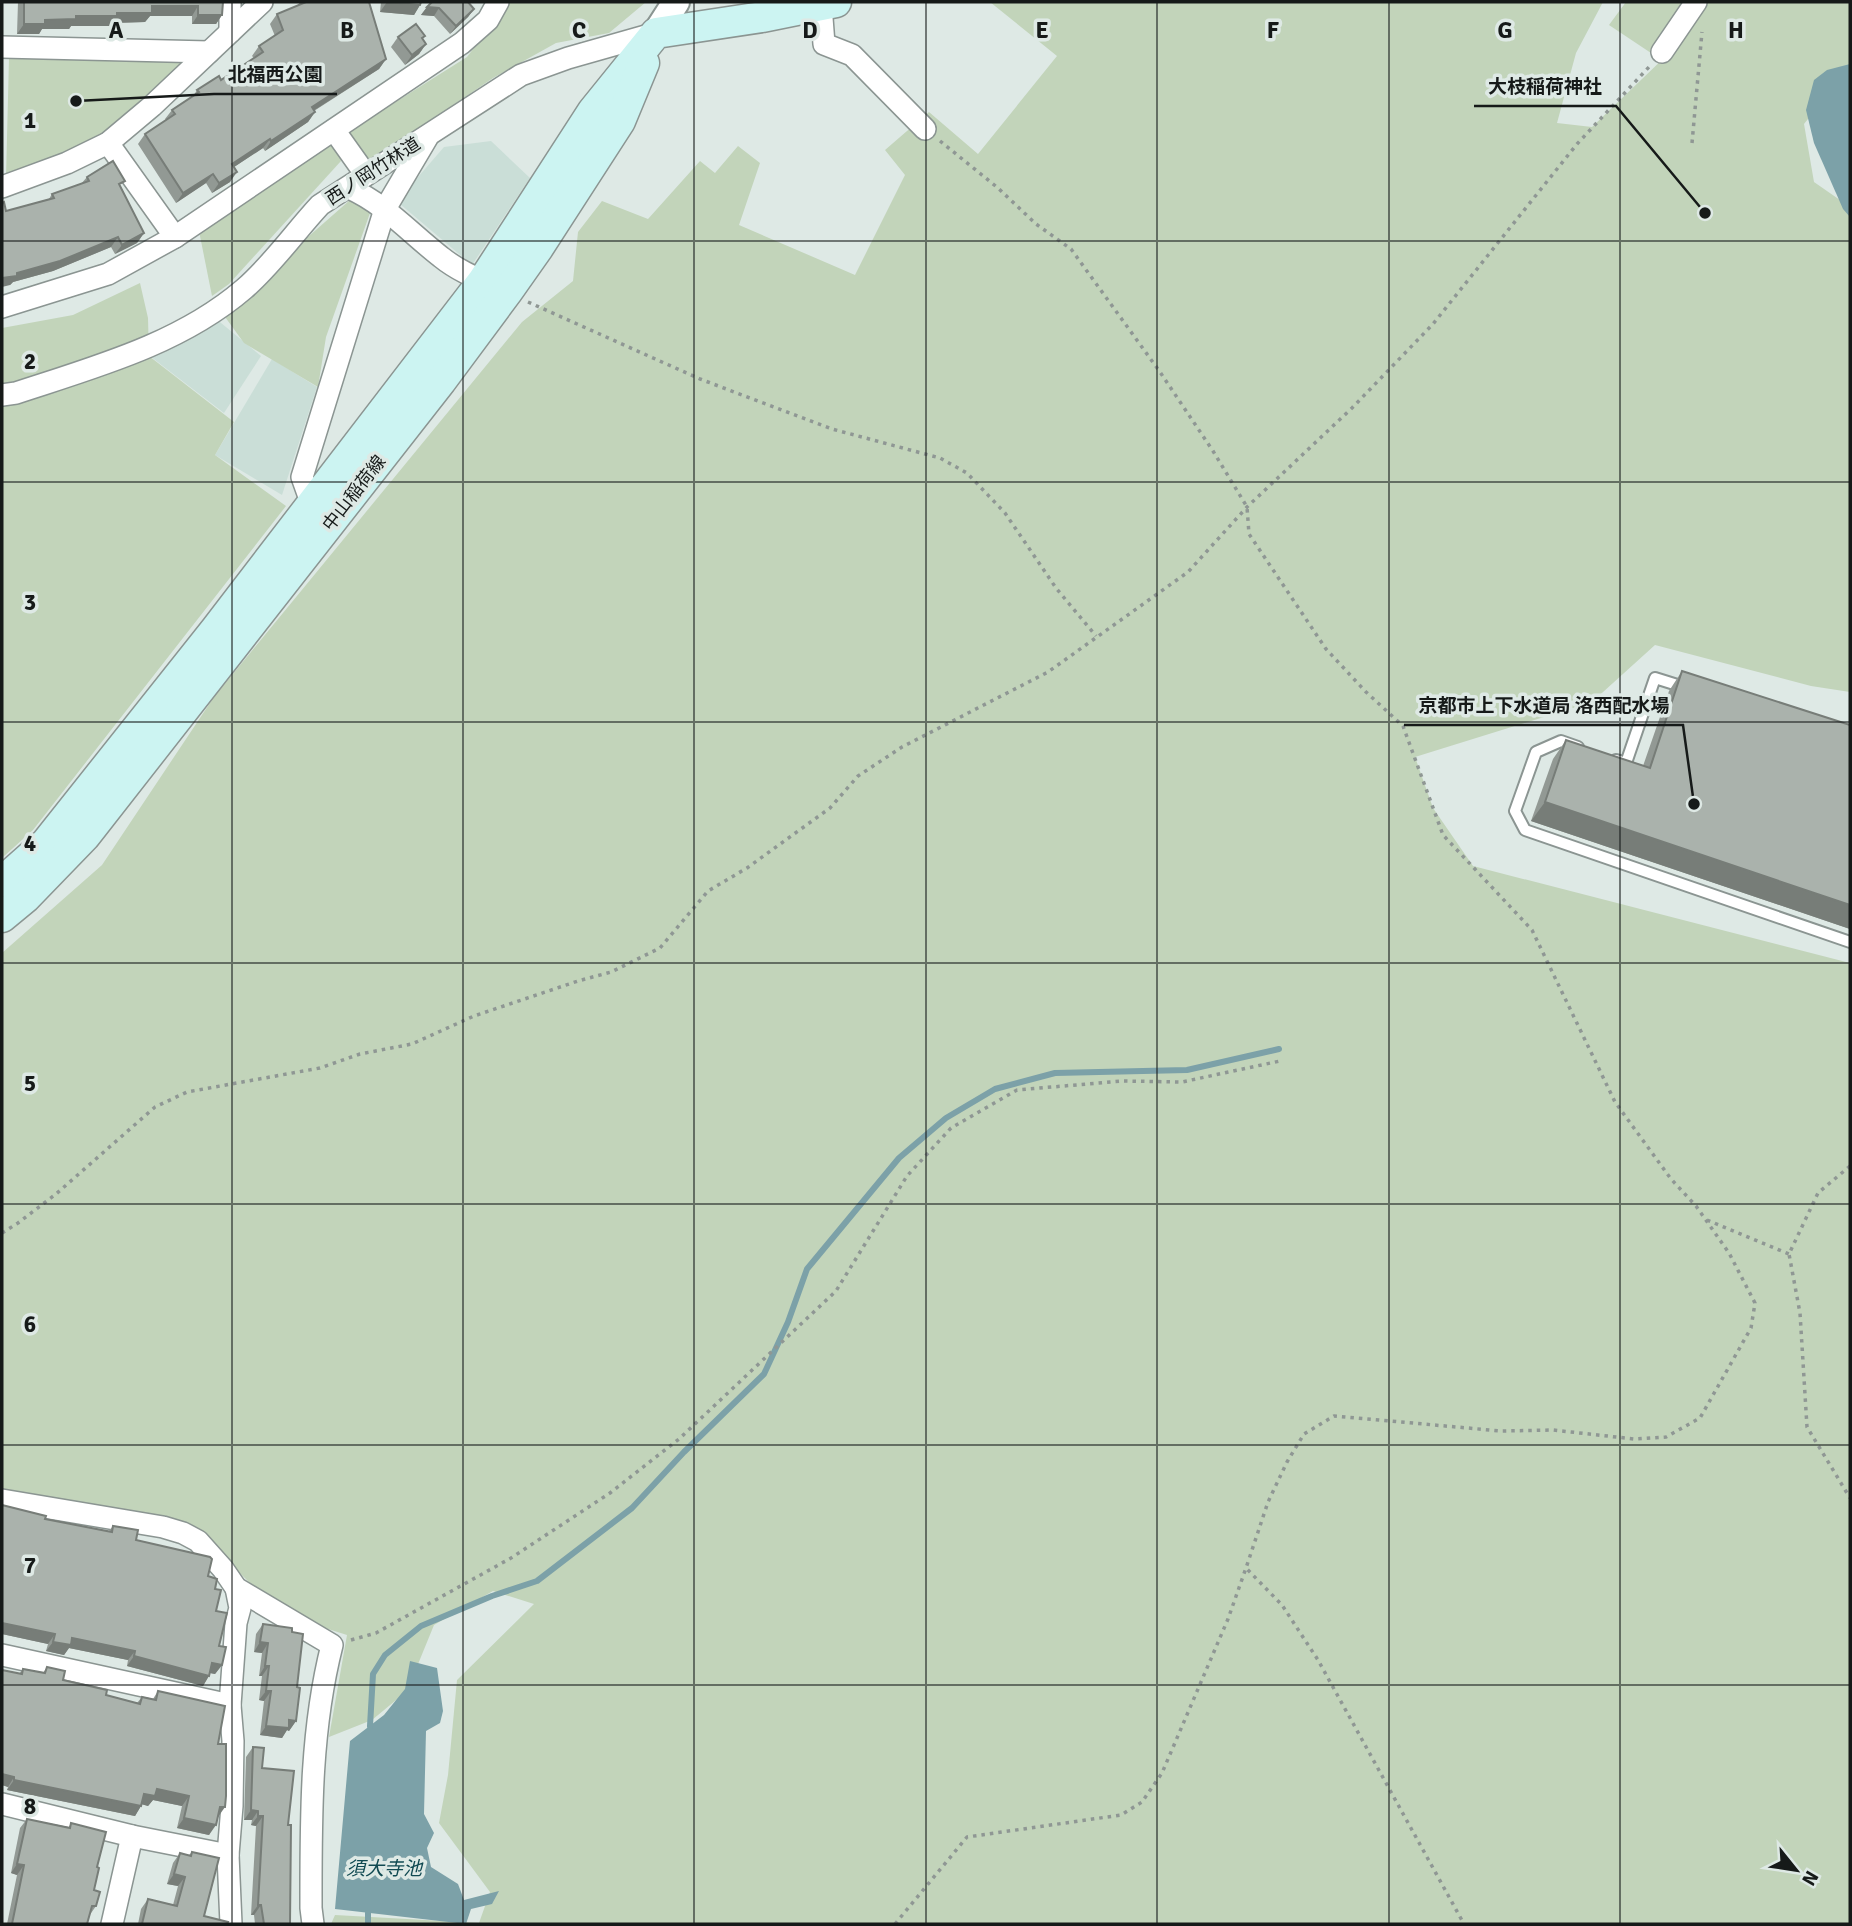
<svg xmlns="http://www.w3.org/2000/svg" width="1852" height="1926" viewBox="0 0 1852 1926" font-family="Signika,'Noto Sans JP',sans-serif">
<rect width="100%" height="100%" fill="#dee9e5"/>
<g fill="#caded7">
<path d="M491 141 530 178 472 265 400 204 412 184 444 147Z"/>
<path d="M215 318 261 356 224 413 146 353Z"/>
<path d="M272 359 317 387 282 495 215 455Z"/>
</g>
<g fill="#c2d4ba">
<path d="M509 2H646L609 33 556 43 493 78 370 162 348 132 467 57Z"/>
<path d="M990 2H1603L1576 53 1557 123 1592 127 1667 55 1709 2H1850V66L1804 124 1814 182 1850 207V692L1811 686 1655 645 1592 702 1415 757 1433 808 1473 866 1850 963V1924H331L335 1915 479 1923 490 1892 439 1823 448 1775 457 1680 534 1604 493 1591 434 1625 407 1691 372 1720 329 1737 347 1635 303 1621 255 1588 191 1525 2 1495V953L102 865 214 697 522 322 573 281 578 232 602 201 648 219 700 161 715 173 738 146 760 163 739 225 855 275 905 175 885 150 929 112 978 154 1057 56Z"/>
<path d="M1626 2H1688L1651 53 1609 25Z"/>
<path d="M9 58 185 59 104 144 6 178Z"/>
<path d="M334 141 341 161 229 284 212 296 199 231Z"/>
<path d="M350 200 370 213 326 337 318 387 244 343 220 310 267 273Z"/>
<path d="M140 283 148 318 149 356 234 422 215 455 286 506 33 830 2 858V328L73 315Z"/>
</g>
<g fill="#7ca1a8">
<path d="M1850 64V217L1843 209 1814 143 1806 110 1814 80 1827 70Z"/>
<path d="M410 1661 437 1668 443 1711 440 1723 426 1731 424 1814 434 1833 427 1848 431 1867 458 1884 464 1900 499 1891 492 1904 471 1909 466 1924 335 1909 350 1741 384 1715 405 1689Z"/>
</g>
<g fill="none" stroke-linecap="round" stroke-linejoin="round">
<g stroke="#7ca1a8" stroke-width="6">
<path d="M370 1726 373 1674 385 1655 421 1626 492 1596 537 1581 632 1508 684 1452 764 1374 788 1322 807 1269 899 1158 946 1118 995 1089 1055 1073 1187 1070 1279 1049"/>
<path d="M368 1913V1924"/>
</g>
<g stroke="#8b9592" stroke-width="14">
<g id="service">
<path d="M1578 747 1561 741 1536 752 1515 811 1525 830 1850 942"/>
<path d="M1616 760 1626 763 1655 678 1687 688"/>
</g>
</g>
<g stroke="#8b9592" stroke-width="24">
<g id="minor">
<path d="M821 5 824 44 852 55 925 129"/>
<path d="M230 32V2"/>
<path d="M2 47 209 52"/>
<path d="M1662 52 1696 2"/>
<path d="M334 130 366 175"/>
<path d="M108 143 175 237"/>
<path d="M2 187 67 163 108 143 152 106 262 2"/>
<path d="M349 188C385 204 410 233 441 257 457 270 476 278 494 286"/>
<path d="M2 307 108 274 175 237 462 43 488 20 498 2"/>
<path d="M2 395 16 393C95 367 180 344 244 289 273 264 294 233 320 205L521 75 568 58 656 33"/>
<path d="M312 505 302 477 385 209 427 138"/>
<path d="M2 1500 163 1527 183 1533 198 1541 223 1569 236 1588 332 1645C310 1732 311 1819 311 1908L313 1924"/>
<path d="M2 1655 230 1705"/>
<path d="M2 1804 132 1836 228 1855"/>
<path d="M112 1924 132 1836"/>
<path d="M231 1924 228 1855 232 1806 233 1741 230 1705 236 1623 240 1608 236 1588"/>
</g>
</g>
<g stroke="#8b9592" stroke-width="30">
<path id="tertiary" d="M656 33 676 2"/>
</g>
<g stroke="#8b9592" stroke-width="33">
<g id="secondary">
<path d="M2 882 46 843 216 629 483 281 593 111 656 33 762 17 836 2"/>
<path d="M2 917 25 898 85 836 441 381 507 292 538 248 620 121 644 63"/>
</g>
</g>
<g stroke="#8f9794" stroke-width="3.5" stroke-dasharray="3.5 5" stroke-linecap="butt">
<path d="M940 141 998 188 1036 224 1071 249 1160 372 1213 451 1247 507 1249 534 1326 649 1366 692 1403 726 1443 835 1532 930 1615 1102 1671 1179 1696 1206 1729 1253 1755 1303 1751 1328 1700 1418 1666 1437 1634 1439 1553 1430 1501 1431 1334 1416 1304 1434 1287 1462 1268 1502 1246 1568 1282 1605 1318 1660 1464 1924"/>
<path d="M1692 143 1702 32"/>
<path d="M528 302 700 379 832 429 940 458 967 473 1005 513 1056 588 1096 636"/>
<path d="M1850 1166 1818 1193 1789 1254 1800 1313 1807 1427 1850 1498"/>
<path d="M1707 1220 1789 1254"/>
<path d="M2 1233 18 1223 56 1194 155 1107 187 1092 320 1068 360 1054 412 1044 474 1016 578 981 611 972 660 948 708 891 747 868 830 808 858 776 902 747 1048 672 1188 572 1247 507 1352 408 1433 324 1577 144 1649 67"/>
<path d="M351 1640 376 1633 511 1558 610 1493 679 1439 836 1291 907 1176 951 1128 1017 1090 1122 1081 1182 1082 1280 1061"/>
<path d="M895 1924 967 1837 1121 1815 1142 1802 1162 1773 1228 1619 1246 1568"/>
</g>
<use href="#service" stroke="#fff" stroke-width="10"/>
<use href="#minor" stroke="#fff" stroke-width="21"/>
<use href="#tertiary" stroke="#fff" stroke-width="26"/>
<use href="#secondary" stroke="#ccf4f2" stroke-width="30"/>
</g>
<g fill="#929994">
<path d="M18 2H223L222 15 216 24H192V16H150L145 22 112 23 110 26H71L69 29H42L39 34H17Z"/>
<path d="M300 2H369L386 59 379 69 314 111 315 112 308 122 265 151 263 148 234 167 230 182 212 193 206 183 176 203 138 144 145 134 166 120 165 119 172 110 194 95 197 90 221 80 254 58 252 56 259 46 275 36 270 24 277 14 297 6Z"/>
<path d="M381 2H421L420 5 414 15 380 12Z"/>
<path d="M427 7 474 9 468 17 450 34 434 16 421 15Z"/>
<path d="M398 37 422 39 426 44 419 54 405 65 391 47Z"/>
<path d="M87 177 121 187 144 233 137 243 115 254 111 247 53 271 13 282 10 285 6 211 49 199 52 194 81 184Z"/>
<path d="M1682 671 1850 725V929L1531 821 1553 759 1566 740 1643 766 1669 691Z"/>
<path d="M2 1505 45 1519 109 1531 113 1526 136 1540 208 1576 215 1589 219 1646 222 1665 215 1674 210 1673 203 1686 127 1666 128 1660 69 1648 64 1655 46 1651 48 1644 2 1634Z"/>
<path d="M263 1624 292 1632 297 1687 296 1721 289 1731 287 1730 282 1738 260 1735 264 1701 259 1700 262 1676H259L262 1653 254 1652 256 1634Z"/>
<path d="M47 1667 63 1680 106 1695 137 1703 142 1697 153 1699 158 1691 218 1744V1817L209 1835 177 1828 182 1806 153 1800 148 1806 142 1804 135 1816 7 1790 8 1787 2 1785V1670L19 1674 23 1669 43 1673Z"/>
<path d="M253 1747 288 1825 290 1924H255L254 1915H251L256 1826 251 1825 252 1820H244L246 1757Z"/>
<path d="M27 1819 69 1827 71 1823 97 1867 94 1890 96 1906 89 1916 87 1924H7L17 1875 11 1873 20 1828Z"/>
<path d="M192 1852 204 1916 227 1924H138L141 1909 148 1899 173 1905 178 1886 167 1884 173 1863 180 1853 189 1855Z"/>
</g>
<g fill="#777d78">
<path d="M387 2 420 5 414 15 380 12Z"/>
<path d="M152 6H198L192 16H150L145 22 112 23 110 26H71L69 29H42L39 34H17L24 24 45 20 117 13Z"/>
<path d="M427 7 439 8 434 16 421 15Z"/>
<path d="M474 9 468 17 450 34 456 26Z"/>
<path d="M198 15H222L216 24H192Z"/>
<path d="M426 44 419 54 405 65 412 55Z"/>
<path d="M386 59 379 69 305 116 312 107Z"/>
<path d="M315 112 308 122 265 151 271 141Z"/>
<path d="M270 139 263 148 225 173 232 164Z"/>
<path d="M237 172 230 182 212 193 219 183Z"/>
<path d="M213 174 206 183 176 203 183 193Z"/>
<path d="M144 233 137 243 115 254 122 245Z"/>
<path d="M118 237 111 247 53 271 13 282 10 285 2 287V278Z"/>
<path d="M1545 802 1850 905V929L1531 821Z"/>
<path d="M2 1623 55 1634 48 1644 2 1634Z"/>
<path d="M72 1638 135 1651 128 1660 69 1648 64 1655 46 1651 53 1642Z"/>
<path d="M260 1642 268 1643 262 1653 254 1652Z"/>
<path d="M134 1656 209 1676 203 1686 127 1666Z"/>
<path d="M212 1663 222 1665 215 1674 205 1672Z"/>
<path d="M265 1666H269L262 1676H259Z"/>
<path d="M266 1691H271L264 1701 259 1700Z"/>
<path d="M289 1720 296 1721 289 1731 287 1730 282 1738 260 1735 266 1726Z"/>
<path d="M2 1774 14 1777 8 1787 2 1785Z"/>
<path d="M14 1780 141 1806 135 1816 7 1790Z"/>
<path d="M157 1789 189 1796 182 1806 153 1800 148 1806 137 1803 144 1794Z"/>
<path d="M220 1807H225L218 1817Z"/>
<path d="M251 1810 258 1811 252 1820H244Z"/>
<path d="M258 1816H263L256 1826 251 1825Z"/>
<path d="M184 1818 216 1825 209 1835 177 1828Z"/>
<path d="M17 1864 24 1865 17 1875 11 1873Z"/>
<path d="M174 1874 185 1877 178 1886 167 1884Z"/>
<path d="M258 1905H261L254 1915H251Z"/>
</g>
<g fill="#aab2ac" stroke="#777d78" stroke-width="2">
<path d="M24 2H223L222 15H198V6H152V13H117V16H76V19L45 20V24H24Z"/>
<path d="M306 2H369L386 59 312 107 315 112 271 141 270 139 232 164 237 172 219 183 213 174 183 193 145 134 175 114 172 110 199 92 197 90 219 76 221 80 263 52 259 46 283 30 277 14Z"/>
<path d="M387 2H421L420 5Z"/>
<path d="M432 2H468L474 9 456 26 439 8 427 7Z"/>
<path d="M416 24 425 36 422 38 426 44 412 55 398 37Z"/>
<path d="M113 161 125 181 119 184 144 233 122 245 118 237 60 261 17 273V276L2 278V203L4 202 6 211 54 198 52 194 89 181 87 177Z"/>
<path d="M1682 671 1850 725V905L1545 802 1566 740 1650 768Z"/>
<path d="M2 1505 46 1516 45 1519 112 1532 113 1526 138 1530 136 1540 210 1557 212 1559 208 1576 217 1579 215 1589 221 1590 216 1611 227 1613 219 1646 226 1647 222 1665 212 1663 209 1676 134 1656 135 1651 72 1638 71 1645 53 1642 55 1634 2 1623Z"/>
<path d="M263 1624 292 1628V1632L303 1634 297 1687 300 1688 296 1721 289 1720V1728L266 1726 271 1691H266L269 1666H265L268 1643 260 1642Z"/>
<path d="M47 1667 65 1671 63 1680 107 1690 106 1695 140 1704 142 1697 156 1700 158 1691 225 1706 218 1744H226V1796L225 1807H220L216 1825 184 1818 189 1796 157 1789 155 1796 144 1794 141 1806 14 1780V1777L2 1774V1670L22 1674 23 1669 45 1673Z"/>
<path d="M253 1747 264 1748 262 1768 294 1771 288 1825H291L290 1924H264L261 1905H258L263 1816H258V1811L251 1810Z"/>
<path d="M27 1819 70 1828 71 1823 106 1832 97 1867 99 1868 94 1890 100 1892 96 1906H92L87 1924H12L24 1865 17 1864Z"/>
<path d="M192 1852 219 1858 204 1916 228 1922 227 1924H142L148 1899 177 1906 185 1877 174 1874 180 1853 191 1856Z"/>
</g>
<path fill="none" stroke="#161a19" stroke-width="2" stroke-opacity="0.55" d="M232 2V1924M463 2V1924M694 2V1924M926 2V1924M1157 2V1924M1389 2V1924M1620 2V1924M2 241H1850M2 482H1850M2 722H1850M2 963H1850M2 1204H1850M2 1445H1850M2 1685H1850"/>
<g text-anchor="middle" stroke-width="7" stroke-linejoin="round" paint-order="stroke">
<g font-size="18" fill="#161a19" stroke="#dee9e5">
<text transform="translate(373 171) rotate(-33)" y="6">西ノ岡竹林道</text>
<text transform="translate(354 493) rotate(-52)" y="6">中山稲荷線</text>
</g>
<g font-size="19" font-style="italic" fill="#104951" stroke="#dee9e5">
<text x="384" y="1875">須大寺池</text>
</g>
</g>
<g font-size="23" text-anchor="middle" font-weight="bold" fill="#161a19" stroke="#dee9e5" stroke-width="7" stroke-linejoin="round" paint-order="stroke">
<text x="116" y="38">A</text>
<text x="347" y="38">B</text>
<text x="579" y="38">C</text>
<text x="810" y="38">D</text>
<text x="1042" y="38">E</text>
<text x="1273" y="38">F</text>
<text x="1505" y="38">G</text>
<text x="1736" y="38">H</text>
<text x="30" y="128">1</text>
<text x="30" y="369">2</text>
<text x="30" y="610">3</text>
<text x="30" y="851">4</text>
<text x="30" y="1091">5</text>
<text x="30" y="1332">6</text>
<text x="30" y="1573">7</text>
<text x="30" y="1814">8</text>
</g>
<path fill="none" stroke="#161a19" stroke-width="2.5" d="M76 101L214 94H337M1705 213L1616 106H1474M1694 804L1683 725H1404"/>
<g fill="#161a19" stroke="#dee9e5" stroke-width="2.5">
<circle cx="76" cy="101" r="7"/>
<circle cx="1705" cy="213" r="7"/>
<circle cx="1694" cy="804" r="7"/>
</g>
<g font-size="19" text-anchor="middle" font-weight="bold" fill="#161a19" stroke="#dee9e5" stroke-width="7" stroke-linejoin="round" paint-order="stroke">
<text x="275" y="81">北福西公園</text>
<text x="1545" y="93">大枝稲荷神社</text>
<text x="1544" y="712">京都市上下水道局 洛西配水場</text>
</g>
<rect width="1852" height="1926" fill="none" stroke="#161a19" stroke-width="7"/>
<g transform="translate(1796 1870) rotate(120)" stroke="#dee9e5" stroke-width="5" paint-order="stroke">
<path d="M0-5L12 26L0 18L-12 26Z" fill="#161a19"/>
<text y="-10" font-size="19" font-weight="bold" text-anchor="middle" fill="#161a19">N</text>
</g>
</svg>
